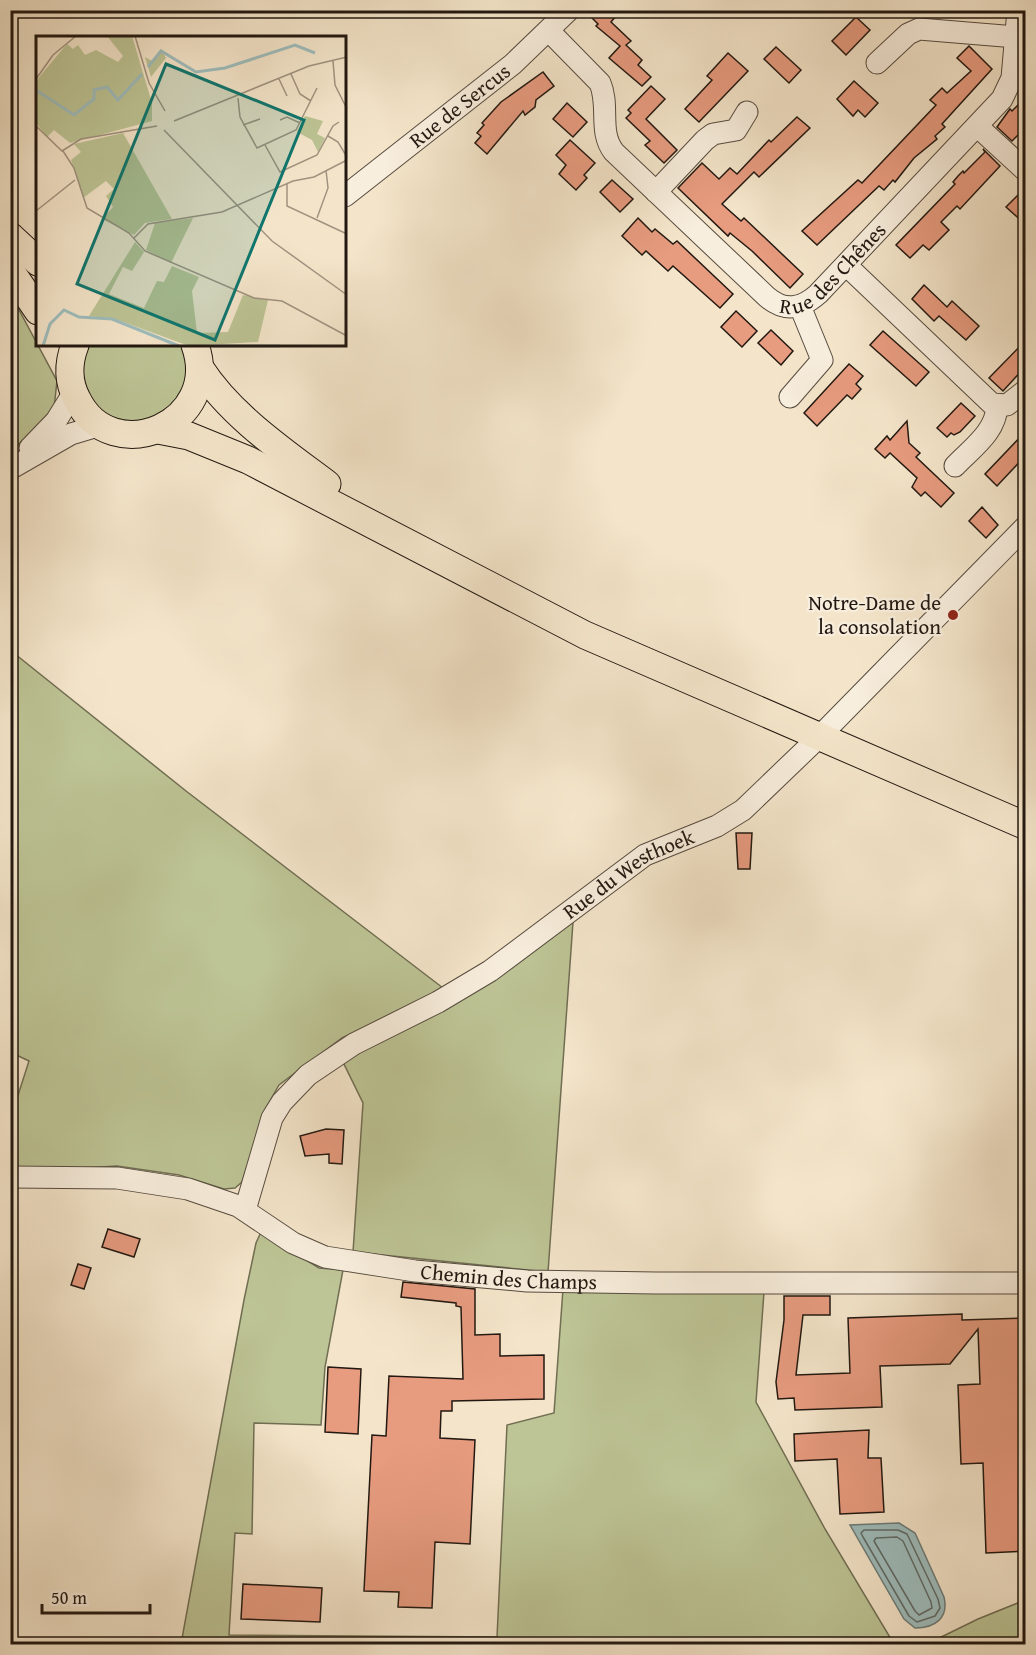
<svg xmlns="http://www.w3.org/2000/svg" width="1036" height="1655" viewBox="0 0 1036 1655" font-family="'Gentium Book Plus',serif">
<rect width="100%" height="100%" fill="#f4e5ca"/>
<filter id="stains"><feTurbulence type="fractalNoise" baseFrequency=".00333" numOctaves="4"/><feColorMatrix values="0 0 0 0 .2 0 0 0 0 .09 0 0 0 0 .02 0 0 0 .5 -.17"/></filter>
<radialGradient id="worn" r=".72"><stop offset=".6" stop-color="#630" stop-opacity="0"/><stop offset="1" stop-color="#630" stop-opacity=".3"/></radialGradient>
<g fill="#bdc495" stroke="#706e53" stroke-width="1.5">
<path d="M10 293 57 381 54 408 11 452Z"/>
<path d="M88 345H182C213 425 88 453 82 372 81 364 86 353 88 345Z"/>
<path d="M10 650 186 791 443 988 342 1038 279 1085 266 1108 242 1182 235 1188 224 1189 179 1175 117 1166 11 1172V1117L29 1061 10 1052Z"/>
<path d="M573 922 548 1272 353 1252 363 1103 342 1060 469 994 513 967Z"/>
<path d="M261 1232 319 1268 343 1270 325 1367 321 1425 254 1423 252 1534 235 1533 229 1635 497 1637 507 1425 554 1413 563 1289 764 1292 756 1402 825 1529 894 1644H181L244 1300 256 1243Z"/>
<path d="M1025 1600V1644H927L978 1619Z"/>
</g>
<path fill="#9ebdbd" stroke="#6c7b78" stroke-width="1.5" d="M899 1523 915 1533 944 1597C949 1618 935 1628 915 1628L904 1619 850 1525Z"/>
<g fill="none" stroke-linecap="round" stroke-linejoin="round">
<g stroke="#606a67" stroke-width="1.5">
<path d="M864 1530H898L907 1534 938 1599 940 1608 935 1616 917 1622 909 1616 863 1537 861 1533Z"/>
<path d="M897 1537 903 1541 931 1602 932 1608 919 1615 915 1611 874 1541 876 1538Z"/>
</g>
</g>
<g fill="#e79b7f" stroke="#221811" stroke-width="1.5">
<path d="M598 10H621L611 22 631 41 626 45 642 60 638 65 651 77 642 86 609 58 620 46 596 26 598 24 592 18Z"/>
<path d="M856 17 870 30 846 55 832 41Z"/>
<path d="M969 46 992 69 942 124 945 127 935 136 937 139 914 158 895 182 893 180 884 190 879 186 817 245 802 231 858 180 862 183 936 105 930 100 942 88 947 93 971 71 957 58Z"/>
<path d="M776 47 801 70 789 83 764 59Z"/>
<path d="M728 53 748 71 699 122 685 109 712 80 707 76Z"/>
<path d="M543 72 554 86 536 100 535 107 525 115 523 111 487 154 475 143 481 136 477 133 484 125 482 123 501 102Z"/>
<path d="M854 81 878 103 865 117 858 110 853 116 837 99Z"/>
<path d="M651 86 665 99 646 119 677 150 664 163 645 145 650 141 626 118 631 113 628 110Z"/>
<path d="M1026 97V127L1012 141 997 127 1010 109 1012 111Z"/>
<path d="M567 103 587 122 573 137 553 119Z"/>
<path d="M797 117 810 128 759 177 754 172 722 204 741 221 744 218 803 274 790 288 752 251 730 233 728 236 678 188 702 163 719 179 730 168 737 174 769 140 771 142Z"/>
<path d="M570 140 595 163 584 175 587 178 576 190 559 174 566 165 556 155Z"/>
<path d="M983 149 1000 166 960 209 957 206 941 222 949 230 929 250 923 245 910 258 896 245 955 184 953 182 958 176 963 171 964 173 985 152Z"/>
<path d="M612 180 633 199 620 212 600 192Z"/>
<path d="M1020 193 1026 199V225L1006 207Z"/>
<path d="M638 218 652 232 655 229 673 244 677 241 733 294 720 308 673 266 668 271 646 251 642 255 622 236Z"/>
<path d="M924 285 947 307 952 301 979 326 966 340 939 316 934 321 912 299Z"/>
<path d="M736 311 757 331 742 347 721 327Z"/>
<path d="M771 330 793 351 781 365 758 343Z"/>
<path d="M883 331 929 372 916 386 870 345Z"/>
<path d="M1026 340V366L1003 391 989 378Z"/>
<path d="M849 364 863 376 856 384 861 389 852 399 847 395 817 426 804 413Z"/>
<path d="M961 403 975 416 960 432 954 435 951 433 947 437 937 428Z"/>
<path d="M907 421 909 443 920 453 916 457 954 493 941 507 925 492 921 496 912 487 917 478 890 453 885 458 875 449 887 436 890 440Z"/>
<path d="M1026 431V455L997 486 985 474Z"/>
<path d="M982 507 998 525 986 538 969 521Z"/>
<path d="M736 833H752L750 869H738Z"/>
<path d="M326 1129 344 1130 342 1164 329 1163V1154L305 1156 300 1136Z"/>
<path d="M108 1229 140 1239 134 1257 102 1247Z"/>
<path d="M78 1264 91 1268 84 1289 71 1285Z"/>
<path d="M403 1282 475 1289V1335L500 1334V1356L544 1355V1399L452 1401V1411H441L440 1438 475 1440 470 1544 435 1542 432 1608 398 1607 399 1592 364 1591 372 1435 386 1436 389 1376 463 1379 461 1307 456 1306V1303L401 1297Z"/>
<path d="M784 1296H830V1315H803L796 1375 850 1373 848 1318 962 1314V1320L1022 1318 1026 1381V1551L986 1553 983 1463 961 1464 958 1385 980 1384 978 1329 950 1364 880 1366 882 1407 795 1410 794 1398 778 1399 776 1382 784 1320Z"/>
<path d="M328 1367 361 1369 358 1434 325 1432Z"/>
<path d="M869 1430 868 1458H881L884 1512 840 1514 837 1459 795 1461 794 1434Z"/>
<path d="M243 1584 322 1588 320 1622 241 1619Z"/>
</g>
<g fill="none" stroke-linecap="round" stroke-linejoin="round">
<g stroke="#564b3f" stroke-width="23">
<g id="minor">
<path id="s1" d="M549 31 600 83C610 106 598 132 614 152L767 297C785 312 801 309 818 294L1002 99 1012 78 1018 10"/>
<path d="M877 63 908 34 919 29 1016 37"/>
<path d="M977 126 1026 171"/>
<path d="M656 192 705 140 713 134 736 130 747 112"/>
<path id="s2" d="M345 196 513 64 569 10"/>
<path d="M846 265 992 404 1007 405 1026 390"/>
<path d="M790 397 822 360 800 306"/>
<path d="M30 448 56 421 74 392"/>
<path d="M955 466C972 448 996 432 997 406"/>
<path d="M10 469 71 434 101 425"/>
<path id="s3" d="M10 1177 117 1178 188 1189 238 1206 293 1243 325 1257 415 1271 527 1281 656 1283H1026"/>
<path id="s4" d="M245 1210 272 1118 282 1102 308 1075 354 1044 438 1002 490 971 645 855 717 826 743 810 819 737 1026 526"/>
</g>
</g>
<g stroke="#221811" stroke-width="29">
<g id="major">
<path d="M10 236 38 262"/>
<path d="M10 270 38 311"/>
<path d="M75 345C68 363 68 382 77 399 112 471 223 423 195 345"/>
<path d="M200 368C230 415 283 451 327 484"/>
<path d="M158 430 189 436 248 460 585 635 1026 826"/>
</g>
</g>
<use href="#minor" stroke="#f8eedd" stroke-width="21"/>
<use href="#major" stroke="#f4e5ca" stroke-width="27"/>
</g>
<circle fill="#8f2418" stroke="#f8eedd" stroke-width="2" cx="953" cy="615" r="6"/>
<g text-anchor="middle" stroke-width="4.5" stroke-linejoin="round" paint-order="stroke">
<g font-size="21" fill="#221811" stroke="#f8eedd">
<text dy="7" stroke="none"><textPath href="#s2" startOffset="146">Rue de Sercus</textPath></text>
<text dy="7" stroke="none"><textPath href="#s1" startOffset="438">Rue des Chênes</textPath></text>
<text dy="7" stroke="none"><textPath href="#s4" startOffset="532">Rue du Westhoek</textPath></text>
<text dy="7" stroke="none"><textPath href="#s3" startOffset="518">Chemin des Champs</textPath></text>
</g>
<g font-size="21" fill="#221811" stroke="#f8eedd" text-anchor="end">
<text x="941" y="610">Notre-Dame de<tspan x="941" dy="24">la consolation</tspan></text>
</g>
</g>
<g transform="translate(36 36)">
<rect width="310" height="310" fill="#f4e5ca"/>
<path d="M71 0H96L116 67V85L34 107 18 94 11 101 0 87V46L4 40 31 8 37 13 42 9 49 19 60 14 82 26 87 20ZM125 13 130 22 115 41 109 21 116 25ZM269 80 287 85 281 98 289 102 282 116 276 104 261 96ZM87 97 136 183 109 187 98 199 66 183 77 171 70 160 78 153 70 145 47 162 35 124 45 116 38 108ZM157 182 135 227 110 214 119 187ZM99 206 108 216 96 235 87 231 73 258 108 272 121 245 128 246 136 230 163 241 156 255 161 297 192 296 207 259 232 264 222 306 153 310 82 284 53 280Z" fill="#bdc495"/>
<path fill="none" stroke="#9ebdbd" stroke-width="3" d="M112 31 125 15 160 36 189 32 259 9 279 17M0 54 38 79 58 63V54L71 51 82 64 106 38M7 310 14 288 28 274 43 281 76 283 143 310M177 310H244"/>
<path fill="none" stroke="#a09380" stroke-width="1.5" d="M99 0 113 47 129 75M297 25 299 49 311 73M255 38 264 58 275 65M0 43 17 19 40 0M243 43 251 60M202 62 204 81 221 112 260 94 281 52M244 84 251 81 264 87M138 85 273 30 311 21M207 89 224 83M0 90 26 115 45 103 121 90M128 94 236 205 311 259M292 100 302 106 311 121M229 109 244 136 281 119 297 90 303 86M27 115 38 132 51 172 93 197 109 215 218 262 246 265 311 300M251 147V170L311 198M0 175 39 144M281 182 292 152 290 134M98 202 112 188 186 176 257 145 278 141 311 124"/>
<path fill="#0f766e" fill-opacity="0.15" stroke="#0f766e" stroke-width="3" d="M130 28 268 84 179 304 41 248Z"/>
<rect width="310" height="310" fill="none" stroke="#221811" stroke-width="3"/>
</g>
<rect width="1036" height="1655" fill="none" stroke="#f4e5ca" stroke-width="36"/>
<rect x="12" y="12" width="1012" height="1631" fill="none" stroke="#221811" stroke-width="3"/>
<rect x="18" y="18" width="1000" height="1619" fill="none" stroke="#221811" stroke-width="1.5"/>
<path d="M42 1604v9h108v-9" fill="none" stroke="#221811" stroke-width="3"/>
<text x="51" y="1604" font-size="18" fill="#221811" stroke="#f8eedd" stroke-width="4.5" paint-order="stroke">50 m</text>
<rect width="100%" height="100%" filter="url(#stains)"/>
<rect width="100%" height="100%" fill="url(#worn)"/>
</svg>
